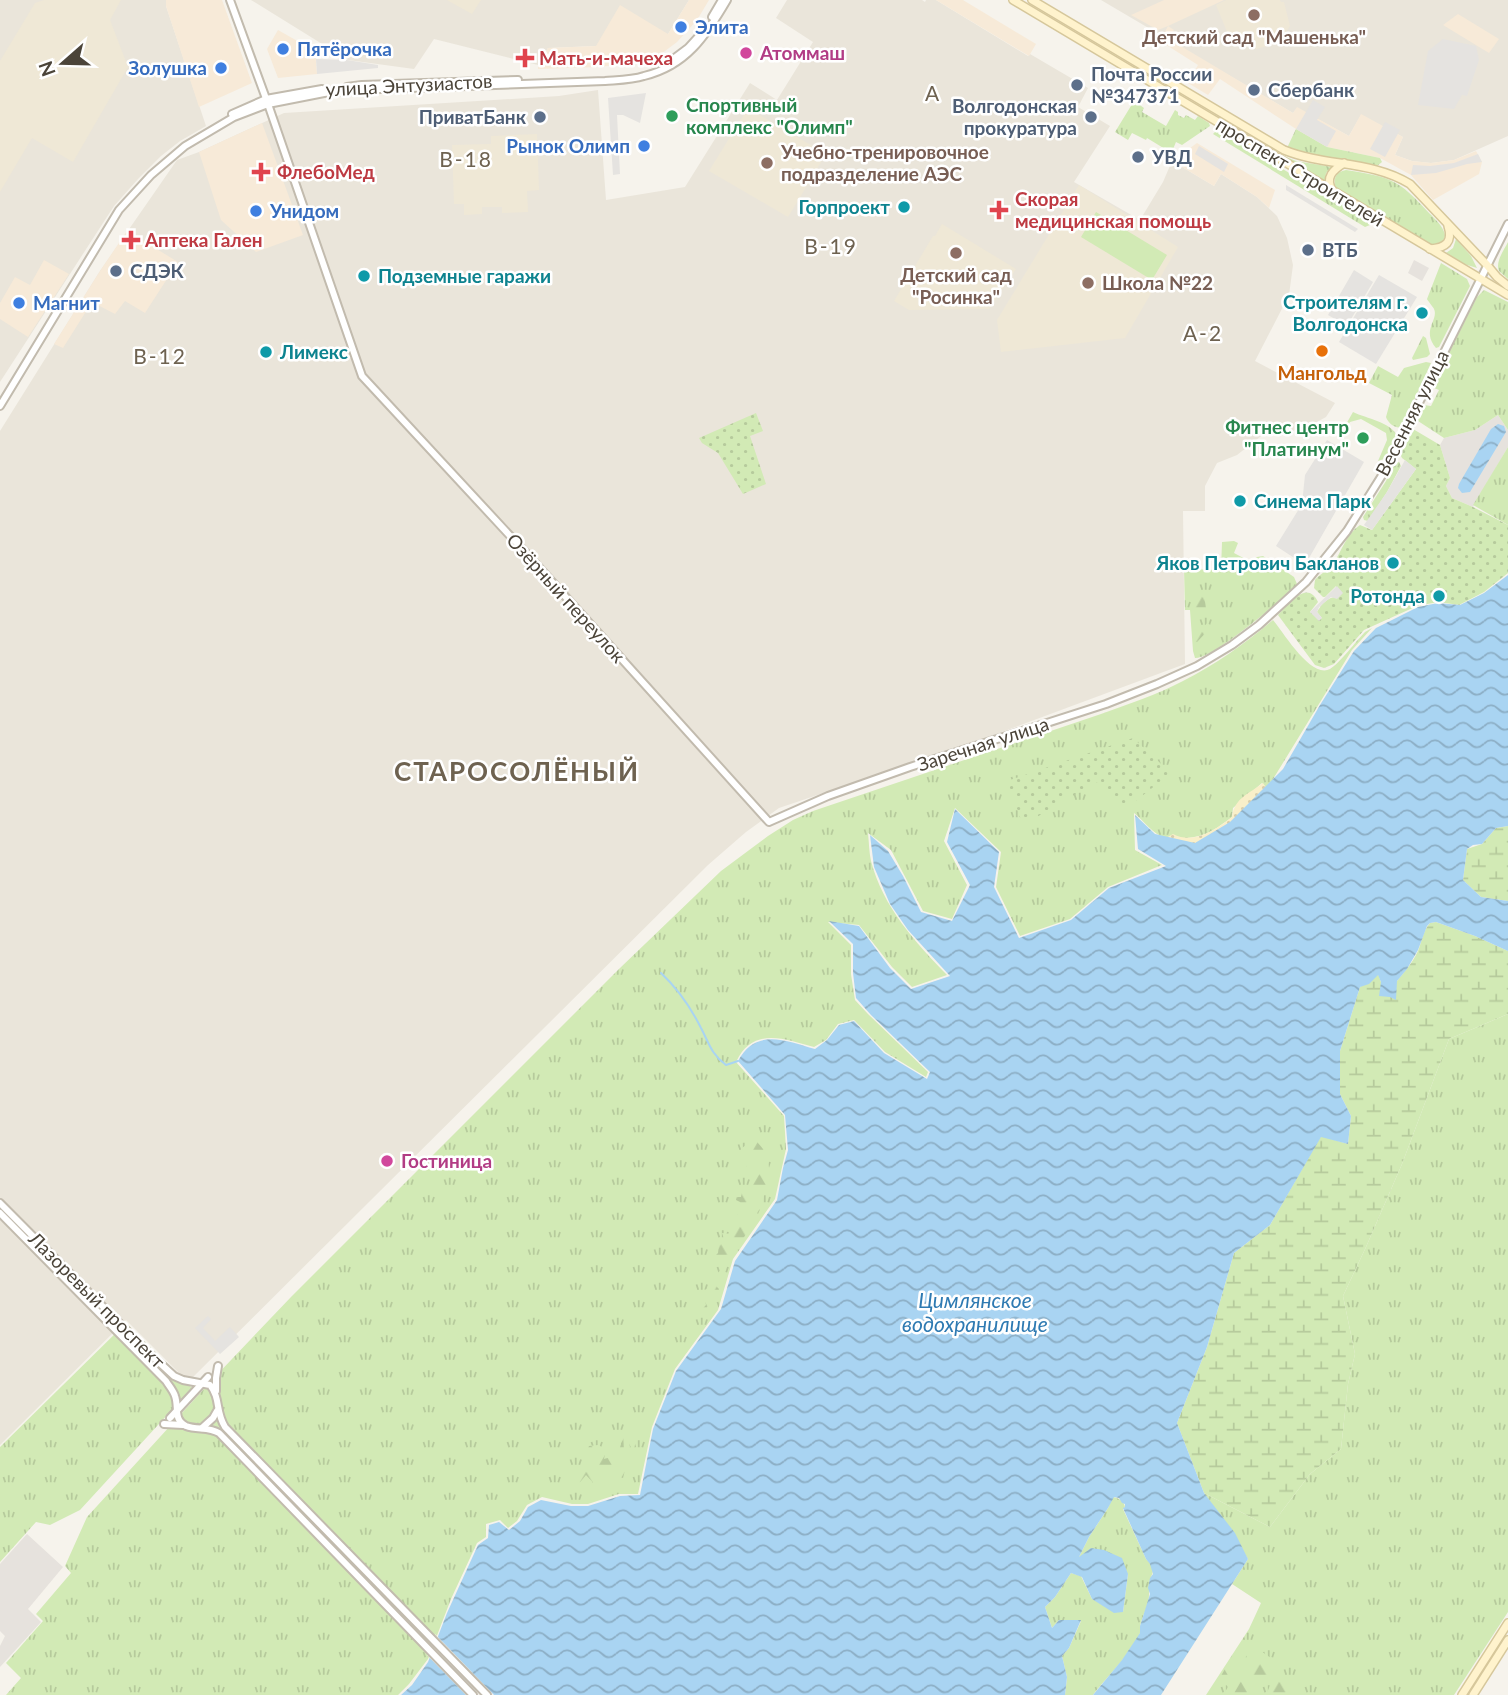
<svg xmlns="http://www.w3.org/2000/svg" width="1508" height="1695" viewBox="0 0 1508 1695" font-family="Lato,sans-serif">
<defs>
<pattern id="grass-tufts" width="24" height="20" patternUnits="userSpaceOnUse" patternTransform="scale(1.75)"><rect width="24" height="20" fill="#d2eab5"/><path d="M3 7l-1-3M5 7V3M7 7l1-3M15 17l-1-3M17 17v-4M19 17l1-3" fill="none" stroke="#b6ca9c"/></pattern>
<pattern id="forest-firs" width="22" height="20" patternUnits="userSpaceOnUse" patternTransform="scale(1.75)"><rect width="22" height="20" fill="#d2eab5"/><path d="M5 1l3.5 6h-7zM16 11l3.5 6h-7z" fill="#b6ca9c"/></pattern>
<pattern id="wetland-marsh" width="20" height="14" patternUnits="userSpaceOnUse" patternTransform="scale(1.75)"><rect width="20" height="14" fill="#d2eab5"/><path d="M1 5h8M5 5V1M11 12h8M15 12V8" fill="none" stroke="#b6ca9c"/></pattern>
<pattern id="sand-dots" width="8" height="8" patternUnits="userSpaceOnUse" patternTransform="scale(1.75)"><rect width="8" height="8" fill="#f9efc9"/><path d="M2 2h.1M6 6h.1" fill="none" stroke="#d7cead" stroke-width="1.8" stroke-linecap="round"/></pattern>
<pattern id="park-dots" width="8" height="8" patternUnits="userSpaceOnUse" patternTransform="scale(1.75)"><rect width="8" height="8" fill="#d2eab5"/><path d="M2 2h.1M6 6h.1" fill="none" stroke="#b6ca9c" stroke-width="1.8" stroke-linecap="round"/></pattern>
<pattern id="water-waves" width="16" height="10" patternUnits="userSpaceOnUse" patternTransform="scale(1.75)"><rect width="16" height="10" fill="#a9d4f2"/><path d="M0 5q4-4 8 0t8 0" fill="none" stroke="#8caec5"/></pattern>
</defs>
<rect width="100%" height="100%" fill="#f6f3ec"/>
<g fill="#eae5da">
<path d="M0 0H166V6L206 126 180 141 161 156 138 179 114 206 0 382Z"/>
<path d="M251 0H689L668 34 596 46 548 48 538 65 434 39 414 69 348 60Z"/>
<path d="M787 0H922L925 2 926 0H936L1028 56 1030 54 1088 88 1078 107 1110 126 1074 182 1140 220 1163 182 1172 161 1214 186 1221 174 1257 197 1277 216 1287 238 1293 265 1289 295 1255 361 1335 403 1326 417 1304 429 1279 433 1274 426 1237 455 1217 463 1205 486V511H1183L1185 664 983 739 779 808 746 832 708 865 188 1382 126 1320 0 1445V431L100 271 177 160 199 152 284 113 559 96 598 90 606 200 685 187 750 83 777 100 813 42 776 18Z"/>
<path d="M1101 0H1508V136L1454 160 1431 163 1412 161 1395 155 1403 137 1361 115 1349 136 1297 108 1293 113Z"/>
</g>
<g fill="#f7ead8">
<path d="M166 0H222L252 83 199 107 166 6Z"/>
<path d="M689 0H709L697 20 677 42 661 54 643 62 598 67 538 69V65L548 48 596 46 620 5 668 34Z"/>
<path d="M936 0H963L1036 44 1029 56Z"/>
<path d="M1164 0H1224L1168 26 1174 30 1169 39 1293 113 1297 107 1349 136 1361 114 1403 137 1395 155 1412 161 1431 163 1454 160 1476 151 1482 162 1479 174 1433 200 1411 175 1380 158 1327 147 1296 129 1220 79 1208 95 1188 83 1198 65 1160 41 1168 26 1158 30 1131 15Z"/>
<path d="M1458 14 1499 39 1489 53 1443 25Z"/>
<path d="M278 30 315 51 317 74 278 78 267 49Z"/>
<path d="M262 123 303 235 256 252 221 220 199 152Z"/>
<path d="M1197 143 1275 190 1269 208 1257 197 1221 174 1214 186 1172 161Z"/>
<path d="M127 231 178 262 145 313 125 301 115 314 92 302 63 348 54 344 100 271Z"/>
<path d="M44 260 69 274 28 337 0 319V303L15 277 30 285Z"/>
</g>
<g fill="#e6e2dd">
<path d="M1414 260 1429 268 1422 281 1408 273Z"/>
<path d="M1498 415 1508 430V447L1473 507 1452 498 1446 486 1450 478 1440 445 1444 438 1475 430Z"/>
<path d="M27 1534 63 1567 28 1609 41 1622 0 1667V1646L5 1636 0 1631V1564Z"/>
</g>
<g fill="#efe8d6">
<path d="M44 0H121L110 20 128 67 73 162 32 138 0 192V61L35 3Z"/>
<path d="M447 0H481L472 14Z"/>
<path d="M1226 0H1280L1281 2H1284L1290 26 1279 43 1256 49 1228 34 1216 5Z"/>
<path d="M748 108 826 154 788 217 709 171Z"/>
<path d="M537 134 539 190 527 191 528 212 502 213V207H482V214L464 215V204H454L452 145 491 144V136Z"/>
<path d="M1079 185 1178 247 1125 338 1001 352 997 320Z"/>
<path d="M942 224 1016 269 989 309 909 310 894 301 933 236H935Z"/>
</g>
<g fill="url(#grass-tufts)">
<path d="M1134 101 1144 108 1142 112 1166 126 1175 110 1178 112V115L1184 118 1186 115 1195 120 1198 116 1209 123 1210 126 1182 145 1176 142 1171 154 1167 157 1165 149 1147 138 1146 140 1132 133 1128 140 1115 132Z"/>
<path d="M1296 129 1327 147 1380 158 1382 162 1377 166 1354 162 1320 158 1287 148Z"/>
<path d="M1217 130 1367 219 1370 225 1365 227 1213 134Z"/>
<path d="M1284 156 1296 161 1332 167 1326 173 1325 183 1283 158Z"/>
<path d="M1346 170C1391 177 1398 179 1429 213 1436 220 1443 226 1445 235 1444 243 1438 246 1431 244L1336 189C1333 179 1335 172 1346 170Z"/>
<path d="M1456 239 1471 256 1477 268 1464 264 1446 253 1453 248Z"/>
<path d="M1508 242V279C1507 278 1500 272 1499 271 1495 262 1504 250 1508 242Z"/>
<path d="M1441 263 1467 279 1470 286 1439 347 1436 348C1421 330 1439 320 1434 309 1434 308 1427 300 1427 299Z"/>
<path d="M1484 290 1508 302V430L1498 415 1475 430 1444 438 1418 421 1417 417 1424 405 1431 406 1439 390 1434 388 1433 384 1477 297Z"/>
<path d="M1423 336 1426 338 1430 354 1427 357 1413 360 1412 358Z"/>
<path d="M1426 362 1431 363 1402 427C1395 429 1388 423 1386 417L1392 395 1369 383 1378 366 1398 377 1404 368Z"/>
<path d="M1353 412C1367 419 1390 421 1398 437L1387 458 1378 461 1387 440 1386 433 1361 419 1350 422 1347 427 1345 426Z"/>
<path d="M1508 447V525L1473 505Z"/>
<path d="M1399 462 1401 466 1387 492 1368 521 1364 520 1363 517 1386 481 1393 464Z"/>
<path d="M1234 541 1238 543 1234 553 1251 562 1257 557 1263 556 1294 577 1297 584C1282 600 1213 659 1195 658L1193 651 1190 610H1185L1184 569 1221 570 1222 542Z"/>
<path d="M1273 620C1284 633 1311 679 1330 669 1339 664 1357 640 1365 632L1372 628 1352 650 1267 789 1262 783 1233 808 1232 817C1214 830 1205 838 1181 838 1176 837 1170 839 1165 838 1153 834 1143 820 1134 813L1135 850 1162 865 1108 887 1070 919 1020 936 996 887 1001 852 955 808 944 841 967 885 952 919 923 911 891 850 868 833C869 842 869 852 871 861 883 907 915 942 947 975L912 987 892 967 859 925 828 922 851 945V974L855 1000 868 1014 928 1072 926 1077 885 1052 854 1020 838 1024 826 1040 814 1047C784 1039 753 1026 736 1062L784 1116 786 1149 775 1199 733 1259 718 1310 675 1369 652 1427 638 1494H619L588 1504H572L542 1497 527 1505 517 1521 508 1528 500 1520 486 1524V1537L477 1543 451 1599 428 1659 409 1684 398 1695H6L21 1678 6 1663 43 1621 36 1614 71 1573 65 1566 87 1517 212 1380 291 1297 620 968 721 871 768 836 793 820 813 811 1101 714C1129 704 1156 695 1183 681 1215 665 1246 643 1273 620Z"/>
<path d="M1508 1014V1612L1454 1695H1206L1249 1629 1261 1603 1232 1584 1248 1559 1204 1493 1270 1527 1310 1474 1341 1449 1348 1384 1355 1354 1343 1296 1366 1247 1402 1164 1449 1039Z"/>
<path d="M126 1323 192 1388 80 1510 50 1525 36 1522 0 1562V1447Z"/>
<path d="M1113 1497C1119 1498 1124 1501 1125 1507L1123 1509 1146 1559C1158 1571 1151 1573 1149 1584 1149 1588 1149 1591 1149 1595 1149 1604 1144 1613 1141 1622 1140 1625 1140 1629 1140 1633 1135 1649 1104 1680 1093 1695H1065L1067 1677 1062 1656 1069 1648 1081 1621 1059 1620 1052 1628 1045 1607 1055 1597 1071 1573 1081 1576 1092 1599 1123 1612 1128 1574 1078 1559 1089 1537 1108 1508Z"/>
</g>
<g fill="url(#forest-firs)">
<path d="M1198 590 1204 593 1206 609 1195 608 1198 627 1204 628 1207 623 1212 626 1197 642 1195 643 1192 603 1193 594Z"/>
<path d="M754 1139C771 1155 771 1165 766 1187 764 1196 762 1206 758 1214L754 1210 752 1215 753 1224 729 1259 724 1273 717 1281 716 1286 719 1289 713 1305H708C705 1312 706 1316 697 1319V1315L706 1305 703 1291 714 1285 715 1279 708 1275H712L713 1271 718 1273 721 1269 712 1259 718 1253 719 1244H723L724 1239 722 1233 731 1234C729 1228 731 1221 730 1215L733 1213 738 1215 737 1209 742 1207 740 1202 736 1200V1197H741L742 1192H751L753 1187 752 1179 749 1176 742 1148Z"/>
<path d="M623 1433 624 1451 626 1454 630 1447 629 1443 634 1438 636 1440 630 1468 625 1470 623 1478 612 1474 617 1486 599 1489 586 1475 577 1486H573L567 1474H583L587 1470 580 1467 589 1446 598 1445 606 1449 604 1459 618 1455 621 1444 619 1434Z"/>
<path d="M1249 1648C1250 1648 1259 1650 1260 1651 1275 1658 1291 1679 1288 1695H1266L1271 1683 1270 1678 1257 1693H1250L1249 1695H1223L1228 1687 1225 1683 1218 1681 1225 1669 1244 1662Z"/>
</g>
<g fill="url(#wetland-marsh)">
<path d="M1508 826V901L1481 897 1463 880 1467 849 1482 844 1496 828Z"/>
<path d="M1436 922 1475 936 1508 951V1014L1449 1039 1402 1164 1366 1247 1343 1296 1355 1354 1348 1384 1341 1449 1310 1474 1270 1527 1204 1493 1177 1423 1207 1347 1234 1253 1270 1225 1321 1136 1348 1144 1351 1116 1340 1094V1051L1360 987 1378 974 1381 982 1397 981C1405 971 1413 962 1418 951 1422 941 1423 931 1430 923Z"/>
</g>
<path fill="url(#sand-dots)" d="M1263 783 1267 789 1204 850 1166 838 1173 834C1194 845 1215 830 1232 817 1235 797 1249 794 1263 783Z"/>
<g fill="url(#park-dots)">
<path d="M756 413 763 431 750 436 766 484 743 494 718 453 702 443 699 438Z"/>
<path d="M1413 429 1440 445 1450 478 1446 486 1452 498 1473 507 1508 525V573L1484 592 1459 605 1438 602 1417 606 1364 630 1334 664 1324 668 1315 665 1278 615C1289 604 1307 579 1318 602L1310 612 1322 618 1317 612C1320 606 1328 597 1335 597L1336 586 1325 597H1323L1314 588 1315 580C1320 574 1328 570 1333 564 1342 551 1346 534 1360 525L1372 530 1416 469 1402 458 1399 452 1410 430Z"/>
<path d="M1133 738 1171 773 1123 811 1097 782 1023 825 1007 781Z"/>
</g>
<path fill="#d2eab5" d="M1096 212 1167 255 1152 280 1081 237Z"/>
<g fill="#e5e3e0">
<path d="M1443 39 1476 46 1479 60 1467 96 1462 95 1454 109 1418 105 1428 51Z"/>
<path d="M316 59 347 60 378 65V68L317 74Z"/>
<path d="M646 93 640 123 623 115H617L620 174 613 175 608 98Z"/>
<path d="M1313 100 1325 107 1317 120 1336 131 1327 147 1296 129Z"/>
<path d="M1385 122 1400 130 1385 157 1370 149Z"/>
<path d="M1199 146 1228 164 1224 172 1195 154Z"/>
<path d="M1478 154 1482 162 1467 164 1436 173 1411 175 1413 165 1430 166 1454 163Z"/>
<path d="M1286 185 1358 229 1355 232 1286 190Z"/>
<path d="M1354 270 1373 282 1347 326 1328 315Z"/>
<path d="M1379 275 1417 297 1376 364 1339 342Z"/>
<path d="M1327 440 1364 462 1305 565 1276 546 1302 504 1305 475Z"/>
<path d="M1405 460 1416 469 1372 530 1364 525 1387 492Z"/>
<path d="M1337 586 1343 593 1337 599 1331 597 1319 607 1317 612 1322 618 1319 621 1310 612Z"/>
<path d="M208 1316 211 1319 203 1328 215 1341 230 1327 239 1337 220 1354 195 1328Z"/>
</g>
<g fill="url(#water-waves)">
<path d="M1498 424 1504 426 1506 432 1470 492 1462 493 1458 488 1459 484 1491 429Z"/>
<path d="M1508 575V826L1496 828 1482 844 1473 845 1467 849 1463 880 1481 897 1508 901V951L1475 936 1436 922 1430 923 1427 926 1418 950 1407 969 1397 981 1396 1000 1390 997 1379 996 1381 982 1378 975 1369 984 1360 987 1340 1051V1094L1351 1116 1348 1144 1321 1137 1270 1225 1234 1253 1207 1347 1177 1423 1204 1493 1235 1533 1248 1559 1161 1695H1093L1122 1660 1140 1633V1626L1150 1594 1148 1588 1150 1578 1153 1574 1150 1564 1146 1559 1123 1508 1125 1507V1504L1122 1503 1119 1498 1114 1497 1108 1508 1089 1537 1079 1557 1091 1548 1104 1550 1122 1558 1128 1574 1123 1612 1114 1613 1092 1599 1082 1577 1071 1573 1055 1597 1045 1607 1052 1628 1059 1620H1081L1069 1648 1062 1656 1067 1677 1065 1695H401L412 1685 428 1662 447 1613 478 1545 488 1538 489 1525 499 1522 509 1530 520 1521 528 1507 541 1500 571 1506H588L620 1496 640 1495 653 1429 676 1371 721 1309 735 1261 777 1200 783 1168 788 1150 785 1115 738 1061C756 1027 786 1041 815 1049L827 1040 839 1025 854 1021 884 1053 927 1079 930 1072 871 1015 856 998 853 973V944L829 921 859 926 890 968 911 989 950 976 908 930 890 904 874 867 870 835 888 851 903 876 921 912 952 921 970 885 947 842 955 809 999 852 994 887 1019 938 1071 920 1109 888 1166 866 1138 849 1135 815 1155 834 1195 843 1230 822 1283 769 1320 705 1354 651 1376 628 1418 607 1438 603 1460 605 1484 593Z"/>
</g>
<path fill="#f6f3ec" d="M435 1634 494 1695H466L427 1655Z"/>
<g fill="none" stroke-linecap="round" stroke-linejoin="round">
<path stroke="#a9d4f2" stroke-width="2" d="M661 973C677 988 691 1008 701 1028 709 1043 711 1054 726 1065L738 1061"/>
<g stroke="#c2bbae" stroke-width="10">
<g id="tertiary">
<path d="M230 0 268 104 362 376 526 553 769 822 828 796 910 767 1106 704 1157 684 1197 666 1232 645 1259 625 1306 582 1347 531 1386 469 1508 224"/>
<path d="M712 17 722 0"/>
<path d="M672 60 688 48 698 37"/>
<path d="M347 87 362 85 518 80"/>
<path d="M232 114 266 99 322 89"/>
<path d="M0 406 119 210 151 175 185 146 234 117 268 104 324 93 352 90 605 81C618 80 632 80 644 76 686 66 706 36 727 0"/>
<path d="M0 1203 149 1353 174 1376 183 1380 210 1385C221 1399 215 1411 225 1427L487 1695"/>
<path d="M0 1213 166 1381C169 1386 173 1390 175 1396 179 1407 173 1420 186 1426 197 1430 209 1427 219 1433L473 1695"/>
<path d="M216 1391V1378L218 1366"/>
<path d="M170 1418 208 1377"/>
<path d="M164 1424 183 1425"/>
<path d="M202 1428 213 1418 217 1411"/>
</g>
</g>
<g stroke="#d6c79b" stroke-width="10">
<g id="secondary">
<path d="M1013 0 1508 295"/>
<path d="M1032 0 1284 150C1326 167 1371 160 1410 184L1487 265 1497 277 1508 286"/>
<path d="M1332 190C1325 177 1333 170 1344 163"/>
<path d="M1430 249C1446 248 1453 242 1448 226"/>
<path d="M1462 1695 1508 1623"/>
<path d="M1473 1695 1508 1640"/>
</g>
</g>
<use href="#tertiary" stroke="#fff" stroke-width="6"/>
<use href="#secondary" stroke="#fff3cd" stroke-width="7"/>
</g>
<g fill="#8d6e63" stroke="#fff" stroke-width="2.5">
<circle cx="1254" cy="15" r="7"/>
<circle cx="767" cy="163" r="7"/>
<circle cx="956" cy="253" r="7"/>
<circle cx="1088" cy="283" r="7"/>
</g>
<g fill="#3f7fe0" stroke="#fff" stroke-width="2.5">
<circle cx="681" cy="27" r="7"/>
<circle cx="283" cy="49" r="7"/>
<circle cx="221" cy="68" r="7"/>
<circle cx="644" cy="146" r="7"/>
<circle cx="256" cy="211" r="7"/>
<circle cx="19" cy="303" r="7"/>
</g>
<g fill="#d1479c" stroke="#fff" stroke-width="2.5">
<circle cx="746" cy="53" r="7"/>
<circle cx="387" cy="1161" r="7"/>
</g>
<g fill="#e0444e" stroke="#fff" stroke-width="2.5">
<path d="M521.5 47.5h7v7h7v7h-7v7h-7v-7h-7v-7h7z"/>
<path d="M257.5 161.5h7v7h7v7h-7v7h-7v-7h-7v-7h7z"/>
<path d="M995.5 199.5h7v7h7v7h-7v7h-7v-7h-7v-7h7z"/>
<path d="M127.5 229.5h7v7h7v7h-7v7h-7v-7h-7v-7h7z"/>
</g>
<g fill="#5c6f8a" stroke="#fff" stroke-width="2.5">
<circle cx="1077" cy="85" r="7"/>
<circle cx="1254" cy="90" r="7"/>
<circle cx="540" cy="117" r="7"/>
<circle cx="1091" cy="117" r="7"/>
<circle cx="1138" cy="157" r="7"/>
<circle cx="1308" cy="250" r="7"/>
<circle cx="116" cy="271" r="7"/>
</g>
<g fill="#2e9e5b" stroke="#fff" stroke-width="2.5">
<circle cx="672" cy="116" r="7"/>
<circle cx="1363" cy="438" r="7"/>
</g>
<g fill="#0f9aa8" stroke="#fff" stroke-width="2.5">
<circle cx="904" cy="207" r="7"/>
<circle cx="364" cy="276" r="7"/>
<circle cx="1422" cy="313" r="7"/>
<circle cx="266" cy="352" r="7"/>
<circle cx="1240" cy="501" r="7"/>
<circle cx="1393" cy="563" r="7"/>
<circle cx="1439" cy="596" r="7"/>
</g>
<circle fill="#e8710a" stroke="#fff" stroke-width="2.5" cx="1322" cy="351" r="7"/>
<g text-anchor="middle" stroke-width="5" stroke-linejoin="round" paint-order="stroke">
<g font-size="19" font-weight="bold" fill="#366cbe" stroke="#fff" text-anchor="start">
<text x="695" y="34">Элита</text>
<text x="297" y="56">Пятёрочка</text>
<text x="207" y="75" text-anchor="end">Золушка</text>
<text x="630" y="153" text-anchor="end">Рынок Олимп</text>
<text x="270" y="218">Унидом</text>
<text x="33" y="310">Магнит</text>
</g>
<g font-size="19" font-weight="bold" fill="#785e54" stroke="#fff">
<text x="1254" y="44">Детский сад "Машенька"</text>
<text x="781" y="159" text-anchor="start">Учебно-тренировочное<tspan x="781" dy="22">подразделение АЭС</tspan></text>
<text x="956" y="282">Детский сад<tspan x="956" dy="22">"Росинка"</tspan></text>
<text x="1102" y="290" text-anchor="start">Школа №22</text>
</g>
<g font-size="19" font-weight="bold" fill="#b23c85" stroke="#fff" text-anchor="start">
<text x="760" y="60">Атоммаш</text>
<text x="401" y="1168">Гостиница</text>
</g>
<g font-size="19" font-weight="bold" fill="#be3a42" stroke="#fff" text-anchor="start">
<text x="539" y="65">Мать-и-мачеха</text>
<text x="277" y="179">ФлебоМед</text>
<text x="1015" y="206">Скорая<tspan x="1015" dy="22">медицинская помощь</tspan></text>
<text x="145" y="247">Аптека Гален</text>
</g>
<g font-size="19" font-weight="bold" fill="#4e5e75" stroke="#fff" text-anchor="start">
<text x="1091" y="81">Почта России<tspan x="1091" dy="22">№347371</tspan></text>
<text x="1268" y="97">Сбербанк</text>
<text x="1077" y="113" text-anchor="end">Волгодонская<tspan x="1077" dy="22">прокуратура</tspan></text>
<text x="526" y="124" text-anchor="end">ПриватБанк</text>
<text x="1152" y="164">УВД</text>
<text x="1322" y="257">ВТБ</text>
<text x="130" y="278">СДЭК</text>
</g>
<g font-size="19" fill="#4b4439" stroke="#fff">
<text transform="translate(409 85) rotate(-3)" y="7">улица Энтузиастов</text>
<text transform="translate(1300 172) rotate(31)" y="7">проспект Строителей</text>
<text transform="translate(1412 413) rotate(-63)" y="7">Весенняя улица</text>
<text transform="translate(566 598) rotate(48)" y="7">Озёрный переулок</text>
<text transform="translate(983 744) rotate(-18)" y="7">Заречная улица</text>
<text transform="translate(97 1300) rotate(45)" y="7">Лазоревый проспект</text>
</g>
<g font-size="19" font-weight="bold" fill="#27864d" stroke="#fff" text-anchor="start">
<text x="686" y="112">Спортивный<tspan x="686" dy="22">комплекс "Олимп"</tspan></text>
<text x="1349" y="434" text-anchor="end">Фитнес центр<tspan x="1349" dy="22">"Платинум"</tspan></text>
</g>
<g font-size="19" font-weight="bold" fill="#0d838f" stroke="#fff" text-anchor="end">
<text x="890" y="214">Горпроект</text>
<text x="378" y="283" text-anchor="start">Подземные гаражи</text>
<text x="1408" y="309">Строителям г.<tspan x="1408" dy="22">Волгодонска</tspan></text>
<text x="280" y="359" text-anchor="start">Лимекс</text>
<text x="1254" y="508" text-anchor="start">Синема Парк</text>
<text x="1379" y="570">Яков Петрович Бакланов</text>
<text x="1425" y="603">Ротонда</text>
</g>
<g font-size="19" font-weight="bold" fill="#c56008" stroke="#fff">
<text x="1322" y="380">Мангольд</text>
</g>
<g font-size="21" letter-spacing="2" fill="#6e6250" stroke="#fff">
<text x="933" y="101">А</text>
<text x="466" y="167">В-18</text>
<text x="831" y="254">В-19</text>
<text x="1203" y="341">А-2</text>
<text x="160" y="364">В-12</text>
</g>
<g font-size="21" font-style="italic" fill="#2e7ab2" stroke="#fff">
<text x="975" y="1308">Цимлянское<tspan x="975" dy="24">водохранилище</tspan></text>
</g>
<g font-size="26" font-weight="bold" letter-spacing="2" fill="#6e6250" stroke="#fff">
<text x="517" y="781">СТАРОCОЛЁНЫЙ</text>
</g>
</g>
<g transform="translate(63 63) rotate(250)" stroke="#ffffff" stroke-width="5" paint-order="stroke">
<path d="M0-5L12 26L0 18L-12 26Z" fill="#4b4439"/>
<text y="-10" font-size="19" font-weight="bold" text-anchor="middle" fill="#4b4439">N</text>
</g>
</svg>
